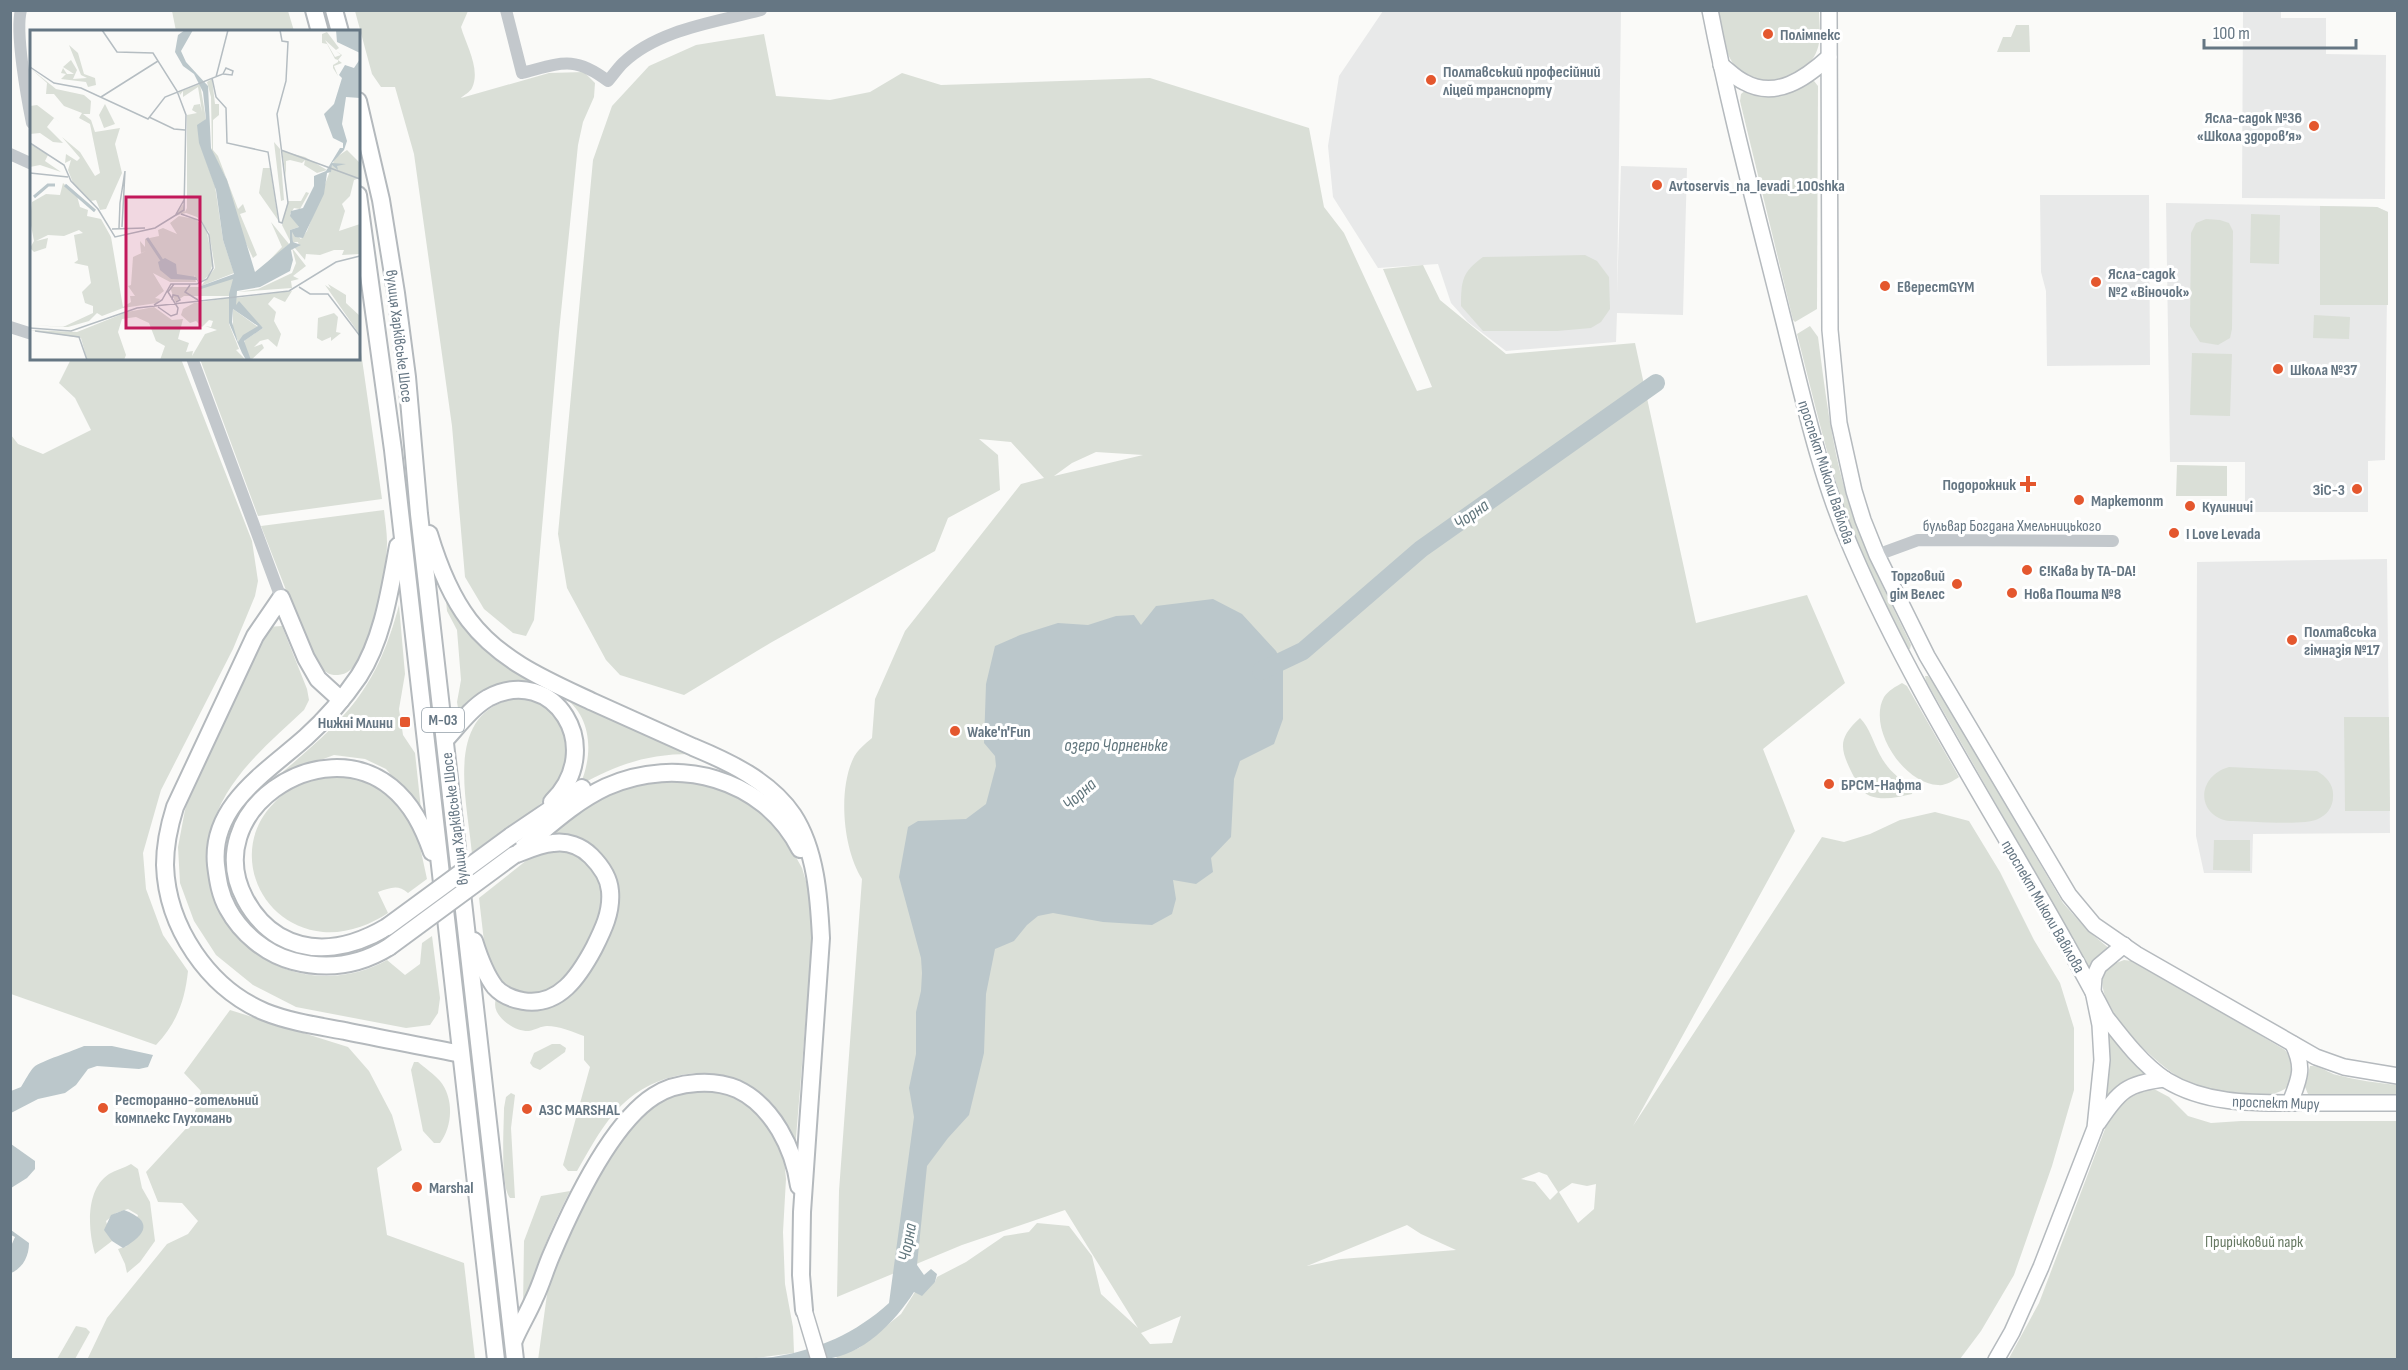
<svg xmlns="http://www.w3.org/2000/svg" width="2408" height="1370" viewBox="0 0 2408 1370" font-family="'Sofia Sans Condensed',sans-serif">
<rect width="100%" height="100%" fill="#fafaf8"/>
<g fill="#e8e9e9">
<path d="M1383 11H1621L1617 295 1621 166 1687 168 1683 315 1617 313 1616 342 1506 351 1468 322 1451 303 1438 264 1378 268 1333 197 1328 146 1339 76Z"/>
<path d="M2243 11H2281V18H2326V54L2386 55 2385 199 2242 198Z"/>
<path d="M2040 195H2149L2150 365 2047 366 2046 291 2041 272Z"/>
<path d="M2166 203 2377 207 2388 212 2385 460 2368 461V512H2245V462H2170Z"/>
<path d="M2387 559 2390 833 2253 834 2252 873H2204L2196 836 2197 562Z"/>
</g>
<g fill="#dadfd7" fill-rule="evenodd">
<path d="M172 11H288L294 31H176Z"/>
<path d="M355 11H468L461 27C466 45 481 69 472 88 470 92 464 95 461 98L549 73 584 72 595 83 594 97 583 122 578 145 559 332 534 620 526 636 513 633 484 609 465 577 452 426 414 154 395 87H381L372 74Z"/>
<path d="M1717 11H1819C1819 21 1821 33 1819 43 1813 79 1760 96 1736 67 1724 54 1721 28 1717 11Z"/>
<path d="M2016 25H2029L2030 52H1997L2003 37H2011Z"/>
<path d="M764 34 776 96 830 100 870 92 902 73 941 85 1150 78 1309 128 1324 207 1344 233 1417 391 1432 387 1383 269 1423 265 1440 300 1506 354 1635 343 1696 623 1807 595 1845 683 1763 749 1795 831 1633 1126 1822 837 1844 842 1870 834 1900 820 1935 812 1969 821 2000 872 2034 940 2060 983 2074 1028V1090L2052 1166 2014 1275 1981 1331 1960 1359H837L836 1356 859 1348 901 1314 915 1292 935 1282 937 1277 966 1262 1004 1236 1029 1232 1037 1223 1069 1226 1092 1256 1101 1294 1138 1328 1065 1210 962 1245 837 1297 839 1191 862 879C843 849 838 791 853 759 857 750 865 744 872 738L875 699 905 631 1021 484 1044 478 1011 442 979 439 998 455 1000 490 948 518 935 551 772 642 684 695 620 675 606 660 567 588 558 534 593 160 612 106 649 66 696 45ZM1096 452 1143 455 1054 476 1072 463ZM1539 1172 1547 1175 1558 1192 1550 1200 1535 1182 1521 1179ZM1572 1183 1587 1186 1596 1184 1594 1209 1578 1223 1559 1192ZM1407 1225 1421 1234 1456 1250 1341 1259 1307 1266ZM1181 1316 1172 1343 1150 1344 1141 1333Z"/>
<path d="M1809 80 1814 81 1818 86 1817 309 1795 322 1793 320 1740 101 1741 94 1746 90Z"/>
<path d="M2320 206 2377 207 2388 212V305H2320Z"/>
<path d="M2251 214 2280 215 2279 264 2250 263Z"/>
<path d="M2206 219 2220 220 2229 223 2233 231 2232 329 2230 338 2218 345 2200 342 2190 326 2191 233 2196 223Z"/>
<path d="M1585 255 1597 261 1609 277 1610 309 1601 322 1591 328 1557 331H1483L1461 306C1461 281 1462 272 1483 257Z"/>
<path d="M2314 315 2350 317 2349 339 2313 338Z"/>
<path d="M1810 326 1818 337C1825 390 1831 442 1846 494 1861 547 1888 596 1911 645L1910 649H1907C1888 611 1868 573 1853 533 1829 468 1814 400 1797 334Z"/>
<path d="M359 338 382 499 258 516 200 359 358 358Z"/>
<path d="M2192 353 2232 354 2230 416 2190 415Z"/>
<path d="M71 359H181L252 541 258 581 255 596 233 649 161 790 143 853 146 889 163 935 188 971C185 1000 177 1023 156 1045L11 994V435L18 444 43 454 91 430 75 398 59 383Z"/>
<path d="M2177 465 2227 466V496H2176Z"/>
<path d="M384 510C385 520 387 532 387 542 387 570 373 674 338 675 322 676 316 661 309 649L261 526Z"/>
<path d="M445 589 502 657 691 754C647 754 619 764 580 785 594 753 592 715 561 695 553 690 543 688 534 684L460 720 457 702 461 680 457 630 447 611Z"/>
<path d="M399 605 405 674 399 709 403 735 415 753 421 809 386 769 365 759 334 755 278 776C345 719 376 692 399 605Z"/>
<path d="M282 626 307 689 309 700 304 710C267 745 224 779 211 831 192 907 253 979 330 976 349 975 370 970 387 960L405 975 420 964 422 943 432 936 440 998 438 1013 430 1025 406 1028 296 1007 253 985 216 955 194 921 180 883 178 847 185 810 193 784 267 627Z"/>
<path d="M1925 676H1928L1935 684 2063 903 2088 931 2110 949 2093 968 2088 966 1926 681Z"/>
<path d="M1902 683 1907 686 1959 777C1953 781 1945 786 1938 785 1904 784 1867 728 1884 697 1889 690 1895 687 1902 683Z"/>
<path d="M519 698C541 701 562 710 565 734 567 743 572 758 569 766 554 804 504 830 472 854 467 798 442 710 519 698Z"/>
<path d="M2344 717H2389L2390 811H2345Z"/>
<path d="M1860 718C1870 728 1873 742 1880 755 1888 770 1899 779 1913 788L1912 794C1898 797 1884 801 1870 796 1861 792 1857 783 1853 775 1840 749 1837 739 1860 718Z"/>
<path d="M2229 767 2317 771C2327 777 2334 785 2333 797 2333 807 2327 815 2318 819 2304 826 2248 821 2229 821 2195 815 2197 776 2229 767Z"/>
<path d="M334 772 363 776 398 800 417 833 427 879 408 893C398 884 390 888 378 892L388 913C370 925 346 934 323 932 258 926 228 849 274 803 283 793 294 784 307 779 315 775 325 774 334 772Z"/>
<path d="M654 780 703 781 756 804 787 841 802 868 811 898 813 931 795 1150C790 1137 787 1124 779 1112 746 1065 679 1063 635 1094 608 1113 593 1144 577 1171H568L563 1165 590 1067 584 1060V1036C573 1032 559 1026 547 1026 541 1026 535 1030 529 1031 514 1032 490 1015 496 999L517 1006H547L565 999 580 983 614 877C596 844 585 832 546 834L594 799 629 783Z"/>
<path d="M2214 840H2250V871L2213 870Z"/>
<path d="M569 847 601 873 606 909 566 982 540 996 523 994 503 987 486 959 479 898 527 860 549 849Z"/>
<path d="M2124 960 2132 961 2166 979 2285 1050 2294 1062 2291 1084C2279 1096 2265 1095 2248 1095 2228 1094 2208 1092 2190 1084 2164 1072 2075 995 2111 965 2115 963 2120 962 2124 960Z"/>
<path d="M230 1010 348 1047 369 1071 392 1115 402 1150 377 1168 387 1235 464 1263 475 1359 87 1360 107 1318 167 1244 188 1234 198 1221 182 1203 158 1202 146 1172 192 1122 201 1091 184 1073Z"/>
<path d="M2104 1022 2125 1053 2146 1073 2126 1082 2105 1102Z"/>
<path d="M552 1044H560L566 1048 565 1052 540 1070 533 1067 530 1063 534 1053Z"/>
<path d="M414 1062H418C425 1068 434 1074 440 1081 454 1098 453 1126 440 1143H434L423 1131 411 1070Z"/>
<path d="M2310 1066C2320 1065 2328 1073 2337 1075 2357 1080 2377 1083 2397 1085V1094H2308L2305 1087Z"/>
<path d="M2154 1089 2169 1097 2188 1116 2211 1123 2241 1121H2397V1359L2008 1360 2039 1303 2108 1121C2125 1099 2126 1094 2154 1089Z"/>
<path d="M684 1090 736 1093 759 1112 774 1134 784 1158 786 1179 783 1232 785 1284 793 1327 794 1353 741 1360H538L548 1287 563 1244 582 1203 629 1129 649 1107Z"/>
<path d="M511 1093 515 1095 511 1128 515 1198H510C500 1186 504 1126 504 1108L506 1097Z"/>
<path d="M131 1164 138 1169 142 1188 150 1202 155 1241 140 1262 127 1273 125 1264 118 1249 127 1246 138 1215 128 1209 116 1213 106 1221 112 1241 95 1254C88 1230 85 1190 109 1174 116 1170 124 1168 131 1164Z"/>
<path d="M570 1191C550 1230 535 1267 523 1309L524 1241 541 1196Z"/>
<path d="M76 1326 86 1328 90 1332 75 1359H57Z"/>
</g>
<g fill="#bbc7cb">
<path d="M1213 599 1242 614 1276 651 1283 664V719L1274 744 1240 761 1234 779 1231 837 1211 858 1213 872 1196 884 1173 880 1176 899 1172 914 1152 925 1103 922 1053 913 1038 916 1027 925 1014 941 995 949 986 994 984 1053 969 1115 948 1138 927 1166 917 1265 924 1275 931 1269 937 1274 935 1282 922 1296 914 1292C895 1322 862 1356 825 1359 797 1362 769 1359 741 1360 752 1357 763 1358 773 1357 818 1350 856 1333 889 1303L914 1117 909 1088 916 1054V1012L921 991 922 973 921 958 899 877 908 827 918 821 966 819 986 804 996 766 995 756 984 743 986 684 995 646 1020 635 1058 623 1088 625 1116 616 1134 615 1141 625 1156 606Z"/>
<path d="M84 1046H112L153 1055 148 1067 139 1069 97 1066 88 1069 76 1085 65 1093 38 1099 11 1113V1091L21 1087C25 1081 29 1072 34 1067 41 1061 73 1051 84 1046Z"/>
<path d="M11 1144 35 1161V1169L27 1178 11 1188Z"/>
<path d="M124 1210C153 1221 147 1234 123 1248L112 1241 104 1230 111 1215Z"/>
<path d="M11 1230 29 1243C29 1256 23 1268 11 1273V1246L15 1237 11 1235Z"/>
</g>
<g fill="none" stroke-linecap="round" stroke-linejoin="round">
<path stroke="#bbc7cb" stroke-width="18" d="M1261 671 1303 651 1421 549 1656 383"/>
<g stroke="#b5babe" stroke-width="18">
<g id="major">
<path d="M1710 10C1730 113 1757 213 1782 314 1802 393 1819 475 1852 550 1922 713 2025 859 2106 1017 2123 1039 2142 1064 2166 1080 2207 1105 2255 1103 2301 1103 2333 1103 2365 1103 2398 1103"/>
<path d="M1829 10 1830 330 1839 423 1854 491 1863 520 1877 555 1927 656 2069 895 2094 925 2136 954 2316 1057 2344 1067 2398 1076"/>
<path d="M1721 65C1728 70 1735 78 1744 82 1776 100 1806 78 1829 57"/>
<path d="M2290 1103C2299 1079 2305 1069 2293 1044"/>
<path d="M2098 1123C2119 1091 2127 1083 2165 1079"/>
<path d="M804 1310 819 1360"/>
<path d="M1996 1360 2012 1332 2041 1267 2095 1128 2102 1060 2100 1025 2093 991 2094 977 2099 966 2124 945"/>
</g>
</g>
<g stroke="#b4b9bd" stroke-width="20">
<g id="highway">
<path d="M314 10 320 32"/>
<path d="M334 10 340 32"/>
<path d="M358 101 381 200 396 293 407 377 419 514 515 1360"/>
<path d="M358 195 393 450 496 1360"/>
<path d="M429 534C438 564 450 595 469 620 500 661 548 681 593 702 626 717 659 732 693 747 729 762 770 781 793 815 816 850 819 898 821 938L802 1212 801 1275 804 1310"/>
<path d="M341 700 318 679 306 658 281 598 255 636 175 807C169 826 165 845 165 865 167 927 208 988 265 1012 290 1022 318 1026 345 1031 383 1039 422 1046 461 1054"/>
<path d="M445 740C458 726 471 708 488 698 554 663 607 748 552 802"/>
<path d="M511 836 582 788"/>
<path d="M521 849C548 827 574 802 606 787 677 755 764 778 800 849"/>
<path d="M387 927C353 947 314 956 279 936 264 927 253 914 245 899 199 812 320 730 391 787 412 804 423 827 432 852"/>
<path d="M474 941C479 957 485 974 495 987 502 995 512 999 523 1001 559 1007 579 976 594 948 603 930 612 912 610 891 609 877 601 866 591 856 581 846 567 841 553 843 540 844 527 850 514 855"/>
<path d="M389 947C360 965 327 970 293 961 266 954 241 933 228 909 220 895 218 881 216 865 210 805 267 772 306 737 326 719 344 698 359 676 383 639 390 589 398 546"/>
<path d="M514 1340C520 1326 528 1313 534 1299 541 1285 545 1270 551 1256 571 1209 610 1124 654 1096 666 1088 682 1084 697 1083 711 1082 725 1084 737 1089 773 1106 794 1149 799 1186"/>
</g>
</g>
<g stroke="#c3c8cc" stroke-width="12">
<path d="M21 10C15 32 27 98 32 123"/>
<path d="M506 10 522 73C561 63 574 55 608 81 613 75 618 68 623 63 658 29 717 22 761 10"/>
<path d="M10 154 32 164"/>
<path d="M10 327 32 334"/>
<path d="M192 358 281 598"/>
<path d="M1877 555 1918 540 2113 541"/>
</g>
<use href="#major" stroke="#fff" stroke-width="15"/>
<use href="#highway" stroke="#fff" stroke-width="16"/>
<g stroke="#b4b9bd" stroke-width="20" stroke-linecap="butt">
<g id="highway-bridge">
<path d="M387 927 511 836"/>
<path d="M389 947 514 855"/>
</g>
</g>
<use href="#highway-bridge" stroke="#fff" stroke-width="16"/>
</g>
<g fill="#e4572e" stroke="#fff" stroke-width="2">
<circle cx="1768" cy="34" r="6"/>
<circle cx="1431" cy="80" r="6"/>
<circle cx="2314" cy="126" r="6"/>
<circle cx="1657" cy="185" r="6"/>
<circle cx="2096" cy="282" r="6"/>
<circle cx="1885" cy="286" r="6"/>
<circle cx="2278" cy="369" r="6"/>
<path d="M2025 475h6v6h6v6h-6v6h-6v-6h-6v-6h6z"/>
<circle cx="2357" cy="489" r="6"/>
<circle cx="2079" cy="500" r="6"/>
<circle cx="2190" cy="506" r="6"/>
<circle cx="2174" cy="533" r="6"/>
<circle cx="2027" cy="570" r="6"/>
<circle cx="1957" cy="584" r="6"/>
<circle cx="2012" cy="593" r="6"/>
<circle cx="2292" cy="640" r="6"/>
<rect x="399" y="716" width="12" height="12" rx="3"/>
<circle cx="955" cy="731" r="6"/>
<circle cx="1829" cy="784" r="6"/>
<circle cx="103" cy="1108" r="6"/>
<circle cx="527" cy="1109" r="6"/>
<circle cx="417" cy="1187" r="6"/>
</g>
<g text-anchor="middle" stroke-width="6" stroke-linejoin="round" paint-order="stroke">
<rect fill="#fff" stroke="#939fa8" stroke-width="1.5" x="422" y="708" width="42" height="24" rx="4.5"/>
<g font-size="15" font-weight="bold" fill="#657683">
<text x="443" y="725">М-03</text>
</g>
<g font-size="16" font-weight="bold" fill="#657683" stroke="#fff" text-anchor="start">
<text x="1780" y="40">Полімпекс</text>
<text x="1443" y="77">Полтавський професійний<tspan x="1443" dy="18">ліцей транспорту</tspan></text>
<text x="2302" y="123" text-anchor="end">Ясла-садок №36<tspan x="2302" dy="18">«Школа здоров’я»</tspan></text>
<text x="1669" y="191">Avtoservis_na_levadi_100shka</text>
<text x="2108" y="279">Ясла-садок<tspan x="2108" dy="18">№2 «Віночок»</tspan></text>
<text x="1897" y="292">ЕверестGYM</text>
<text x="2290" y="375">Школа №37</text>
<text x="2016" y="490" text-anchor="end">Подорожник</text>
<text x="2345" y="495" text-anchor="end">ЗіС-3</text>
<text x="2091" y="506">Маркетопт</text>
<text x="2202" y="512">Кулиничі</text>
<text x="2186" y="539">I Love Levada</text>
<text x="2039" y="576">Є!Кава by TA-DA!</text>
<text x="1945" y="581" text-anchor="end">Торговий<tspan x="1945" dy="18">дім Велес</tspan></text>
<text x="2024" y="599">Нова Пошта №8</text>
<text x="2304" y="637">Полтавська<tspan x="2304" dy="18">гімназія №17</tspan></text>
<text x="393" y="728" text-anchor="end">Нижні Млини</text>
<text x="967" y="737">Wake'n'Fun</text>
<text x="1841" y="790">БРСМ-Нафта</text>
<text x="115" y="1105">Ресторанно-готельний<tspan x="115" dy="18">комплекс Глухомань</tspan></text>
<text x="539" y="1115">АЗС MARSHAL</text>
<text x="429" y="1193">Marshal</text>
</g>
<g font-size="16" fill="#657683" stroke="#fff">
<text transform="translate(400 336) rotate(83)" y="6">вулиця Харківське Шосе</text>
<text transform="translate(1827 472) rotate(72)" y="6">проспект Миколи Вавілова</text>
<text x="2012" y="531">бульвар Богдана Хмельницького</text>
<text transform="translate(454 819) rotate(-97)" y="6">вулиця Харківське Шосе</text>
<text transform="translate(2044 906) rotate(60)" y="6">проспект Миколи Вавілова</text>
<text transform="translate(2276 1102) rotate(2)" y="6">проспект Миру</text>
</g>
<g font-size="16" fill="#687a64" stroke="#fff">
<text x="2254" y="1247">Прирічковий парк</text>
</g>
<g font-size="18" font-style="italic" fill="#60757c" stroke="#fff">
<text transform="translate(1471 514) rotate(-35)" y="6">Чорна</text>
<text x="1116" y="751">озеро Чорненьке</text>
<text transform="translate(1079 794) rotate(-42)" y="6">Чорна</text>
<text transform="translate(907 1242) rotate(-80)" y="6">Чорна</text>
</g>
</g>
<g transform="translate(30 30)">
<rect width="330" height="330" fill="#fafaf8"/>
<path d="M297 2 309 18 306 20 295 10 305 27 311 25 306 21 312 25 308 30 312 33 304 36 308 46 303 38V35L308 32V30L305 29 297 14 292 13V4ZM39 15 48 23 54 44 65 48 66 55 58 57 56 52 31 49 36 44 31 43 33 38 37 44H44L33 37 41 30 47 40 43 49 57 48 51 45ZM0 38 26 59 54 65 61 71 60 84H53L61 90 65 102 90 98 85 114 92 143 76 179 70 180 66 170 61 171 43 153 38 140 41 130 35 133 36 124 47 131 50 128 32 107 50 122 65 146 70 143 60 94 49 88 52 83 34 76 24 64H16L17 53ZM182 49 185 74H189V85L183 90V120L188 126 208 179 213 174 216 182 210 184 227 225 223 228 210 201 195 146 182 123 181 67 177 52ZM170 54 176 89 169 99 170 114 185 156 193 210 204 243 171 256 185 238 179 202 167 187 156 183 145 186 153 174 155 182 157 178V85L167 83 162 80 164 75 170 74 172 82 168 57 153 67V61L150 65 149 62ZM75 74 85 94 74 98 69 85ZM7 75 32 94 24 88 17 97 33 113 23 112 10 103 0 104V76ZM244 112 250 119 254 170 251 171ZM0 114 18 125 15 131 31 142 10 135 0 137ZM317 120 330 133V148L324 150 320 166 312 174 315 181 309 201 330 194V224L312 225 314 220H304L290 225 276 224 275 230 264 217 269 216 268 212H263L262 202 271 209 277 201 305 128ZM252 121 275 127 297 140 287 143 274 135 275 130 272 133 260 130 256 131V147ZM233 138H240L248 190 229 163ZM33 153 47 166 50 177 58 180 57 186 71 189 81 207 93 277 101 272 100 266H105L98 256 101 255 103 227 116 221 111 223 110 211 115 217V209L129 206 128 200 133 198 147 204 140 193 149 186 165 189 176 198 183 233 179 245 170 253 164 245 166 252H140L123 243 134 261 125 268 130 269 127 273 93 278 72 286 67 283 59 291 38 297 2 295 33 297 63 283V276L55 273 52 262 61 253 58 236 44 233 48 230 44 205 53 203 49 200 34 206 18 205 6 211 18 208 16 218 4 222 0 218 4 211 0 190 2 172 16 164 30 165ZM276 162 279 163 270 179 264 178 260 184 269 197 260 200V211L252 195 258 171H271ZM241 192 259 214 231 239 252 217ZM262 218 276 236 263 246 269 249 261 251 262 258 208 262 228 259 262 243 266 233ZM199 248 204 249 200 266H154L145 272 140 257H173ZM298 254 316 265V273L330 286V305L295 255 301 259ZM262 261 255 272 244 267 238 274 246 282 244 291 251 304 247 317 238 309 230 311 224 317 232 314 234 318 221 330 213 315 215 310 233 298 206 275V268ZM199 268V294L209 319 206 320 216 330H130L135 316 126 311 119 293 106 287 92 289 88 302 96 325 94 330H57L51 308 0 300 47 302 97 282 124 277 142 290 153 289 148 309 159 313 156 322 163 321 162 326 175 304 187 300 175 296 181 297 183 291 179 290 172 297 166 291 160 293 151 285 153 279 164 273ZM203 279 228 297 209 313 203 300ZM304 283 308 287 306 302 311 303 301 311V307L292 311 287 308 288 288Z" fill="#dadfd7"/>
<path d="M155 0H163L151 21 156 32 178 56 181 118 197 150 225 242 260 213V200L269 197 260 186 261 181 273 178 284 156V146L296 141 310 118H313V113L303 108 294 84 304 74 312 48 309 45 315 35 324 38 330 29V68L316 67 312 94 317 111 314 120 302 133 316 134 307 136 308 140 302 135 301 142 297 143 294 164 273 208 265 207 262 202 263 212 271 215 261 220 263 230 260 241 230 257 207 261 206 275 209 271 233 298 214 311 221 330H216L212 323 199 293V264L203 249 171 259 167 250 141 249 130 240 128 232 135 228 146 234 147 244 166 247 171 256 204 244 193 210 186 160 169 113 167 95 176 89 173 62 164 44 153 36 145 22 148 5ZM203 279 228 296 213 305 208 312 202 292ZM306 0H330V23L307 12Z" fill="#bbc7cb" fill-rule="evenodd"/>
<path fill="none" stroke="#bbc7cb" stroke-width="3" d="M35 155 65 181M4 167 18 155H25M117 208 133 232"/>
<path fill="none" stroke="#b5bdc2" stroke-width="1.5" d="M0 37 24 53 51 58 118 89 135 67 193 44 196 38 203 41 202 45 193 44M186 47 198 0M182 48 186 67 196 78 197 113 238 122 249 192 252 193 258 173 247 84 256 51 258 12 252 11 250 0M71 67 128 31M119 87 144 99 155 100M0 113 34 135 41 151 68 179 85 207 125 198 154 180 156 85 147 61 123 23 87 22 72 0M251 120 330 149M0 143 38 147M151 184 171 191 179 205 183 238 177 249 167 254M145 186 154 170M89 198 90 173 95 141 92 197M82 199 115 198M160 255 155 262 168 270M269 257 280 264H298L330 306M142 270 143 265 148 266 150 270 146 272M124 275 132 270 141 254H167M128 277 141 286 147 284 148 278 138 262 144 254M0 298 41 301 107 278 259 261 306 232 330 226M5 301 49 307 57 330"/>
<path fill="#c2185b" fill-opacity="0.15" stroke="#c2185b" stroke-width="3" d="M96 167H170V298H96Z"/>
<rect width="330" height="330" fill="none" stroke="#657683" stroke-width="3"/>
</g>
<rect width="2408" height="1370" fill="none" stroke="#657683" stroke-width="24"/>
<path d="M2204 39v9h152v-9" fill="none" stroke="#657683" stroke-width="3"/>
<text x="2213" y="39" font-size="18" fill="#657683" stroke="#ffffff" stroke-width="4.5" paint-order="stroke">100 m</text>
</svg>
